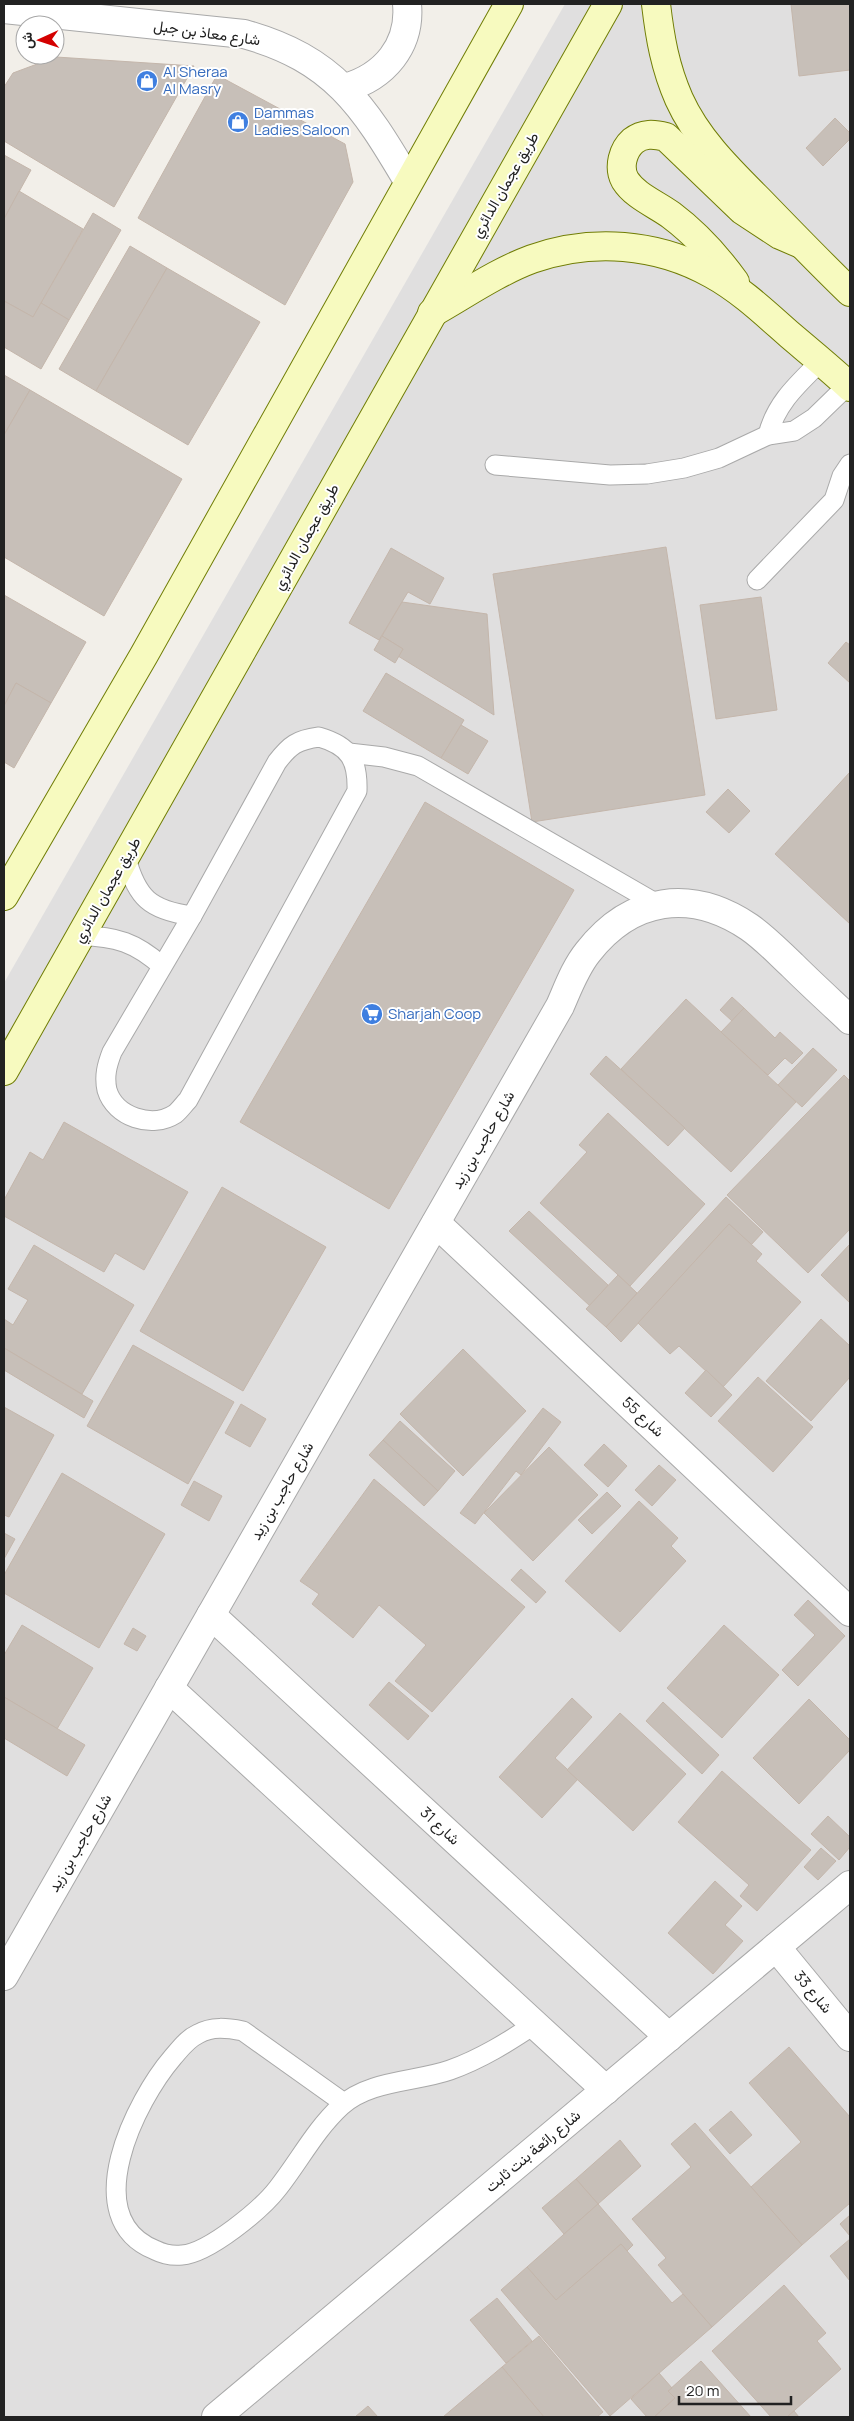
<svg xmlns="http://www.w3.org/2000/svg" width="854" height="2421" viewBox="0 0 854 2421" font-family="Manrope,Vazirmatn,sans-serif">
<rect width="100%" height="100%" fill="#f2efe9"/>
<path fill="#e0dfdf" d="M565 4H850V2417H4V983Z"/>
<g fill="#c7bfb8" stroke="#c4b6ab">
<path d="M791 4H850V70L799 76Z"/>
<path d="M56 57 194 66 114 207 4 141V87L13 73Z"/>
<path d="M217 75 345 144 353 182 285 305 138 218Z"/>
<path d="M835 118 850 133V139L823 166 806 148Z"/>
<path d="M4 155 31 170 4 219Z"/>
<path d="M19 191 83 229 33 317 4 301V219Z"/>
<path d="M93 213 121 230 69 320 41 303Z"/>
<path d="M130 246 167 268 96 391 59 369Z"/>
<path d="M167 268 260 322 188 445 96 391Z"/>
<path d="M4 301 33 317 41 303 69 320 41 369 4 347Z"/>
<path d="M4 375 30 390 4 435Z"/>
<path d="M30 390 182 479 104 616 4 557V435Z"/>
<path d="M666 547 705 795 532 822 493 574Z"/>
<path d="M391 548 444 578 430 604 408 592 379 640 349 623Z"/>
<path d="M4 595 86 642 51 703 16 683 4 706Z"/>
<path d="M761 597 777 710 716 719 700 605Z"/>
<path d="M402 602 487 614 494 715 398 656 403 649 382 636Z"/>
<path d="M382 636 403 649 395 663 374 650Z"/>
<path d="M846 642 850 645V683L828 663Z"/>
<path d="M386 673 464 720 441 758 363 711Z"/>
<path d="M16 683 51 703 14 768 4 762V706Z"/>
<path d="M461 725 488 741 468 774 441 758Z"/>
<path d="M850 772V924L775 854Z"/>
<path d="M728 789 750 811 729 833 706 812Z"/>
<path d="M425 802 574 890 389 1209 240 1122Z"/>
<path d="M732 997 744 1008 732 1021 720 1010Z"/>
<path d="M686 999 796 1102 731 1172 621 1069Z"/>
<path d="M744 1008 775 1038 780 1032 803 1053 792 1064 785 1058 768 1075 721 1032Z"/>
<path d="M813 1048 837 1070 802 1107 778 1085Z"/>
<path d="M606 1056 685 1128 668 1146 590 1074Z"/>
<path d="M844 1075 850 1081V1229L808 1273 727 1195Z"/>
<path d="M608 1113 705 1204 630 1286 540 1203 587 1152 579 1145Z"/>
<path d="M64 1122 188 1192 144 1270 115 1253 104 1272 4 1216V1200L30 1152 43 1160Z"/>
<path d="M222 1187 326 1247 243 1391 140 1331Z"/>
<path d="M726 1197 763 1232 751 1245 729 1224 621 1342 606 1327Z"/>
<path d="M529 1211 608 1285 590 1306 509 1231Z"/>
<path d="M729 1224 762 1254 756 1261 801 1302 723 1387 679 1346 670 1354 638 1323Z"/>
<path d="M850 1244V1303L821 1275Z"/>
<path d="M34 1245 134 1305 82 1394 4 1348V1319L13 1325 28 1300 8 1289Z"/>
<path d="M618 1275 637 1293 606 1327 586 1309Z"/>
<path d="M821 1319 850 1346V1377L811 1421 766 1381Z"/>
<path d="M133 1345 234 1402 188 1484 87 1426Z"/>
<path d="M4 1348 93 1401 84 1418 4 1370Z"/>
<path d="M463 1349 526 1411 463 1476 400 1414Z"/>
<path d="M706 1370 732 1395 711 1417 685 1393Z"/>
<path d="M758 1377 813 1427 773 1472 718 1421Z"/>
<path d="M241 1404 266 1419 250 1447 225 1433Z"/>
<path d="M4 1407 54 1435 9 1517 4 1515Z"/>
<path d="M543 1408 561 1422 521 1475 516 1471 475 1524 460 1513Z"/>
<path d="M400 1421 455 1471 438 1491 383 1440Z"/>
<path d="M383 1440 438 1491 424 1506 369 1455Z"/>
<path d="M604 1444 627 1466 608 1487 584 1465Z"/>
<path d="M549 1447 598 1495 533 1561 484 1513Z"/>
<path d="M659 1465 676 1480 652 1506 635 1490Z"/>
<path d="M62 1473 165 1534 99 1648 4 1593V1575Z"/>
<path d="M374 1479 525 1607 432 1712 395 1681 426 1645 379 1605 353 1638 312 1604 319 1594 300 1581Z"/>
<path d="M194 1481 222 1496 209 1521 181 1505Z"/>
<path d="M607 1492 621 1506 592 1534 578 1520Z"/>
<path d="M639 1501 678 1538 671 1546 686 1561 620 1632 565 1581Z"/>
<path d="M4 1533 15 1539 4 1559Z"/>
<path d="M521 1569 546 1592 536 1603 511 1580Z"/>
<path d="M808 1600 845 1636 798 1686 782 1670 815 1635 794 1615Z"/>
<path d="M22 1625 93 1668 57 1729 4 1697V1655Z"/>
<path d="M724 1625 779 1675 722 1738 667 1688Z"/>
<path d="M133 1628 146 1636 137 1651 124 1644Z"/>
<path d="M389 1682 429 1716 408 1740 369 1705Z"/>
<path d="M4 1697 85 1745 67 1776 4 1738Z"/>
<path d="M572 1698 592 1717 555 1758 578 1779 542 1818 499 1777Z"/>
<path d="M809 1699 850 1740V1750L799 1804 753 1758Z"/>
<path d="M663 1702 719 1755 702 1774 646 1721Z"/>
<path d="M620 1713 686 1774 633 1831 567 1770Z"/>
<path d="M722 1771 811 1850 757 1911 740 1896 749 1885 678 1822Z"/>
<path d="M828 1816 850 1837V1847L839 1860 811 1834Z"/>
<path d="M821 1848 836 1861 818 1880 804 1867Z"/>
<path d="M715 1881 742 1906 725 1925 743 1941 713 1974 668 1933Z"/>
<path d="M789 2047 850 2117V2203L802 2245 751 2187 801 2142 749 2083Z"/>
<path d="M731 2111 752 2135 730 2154 709 2130Z"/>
<path d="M695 2123 802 2245 712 2327 658 2265 666 2258 632 2219 691 2167 671 2144Z"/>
<path d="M620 2140 641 2166 598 2204 576 2179Z"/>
<path d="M576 2179 598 2204 564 2234 542 2208Z"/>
<path d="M598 2204 633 2245 627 2251 621 2244 556 2300 527 2267Z"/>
<path d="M850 2215V2236L840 2224Z"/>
<path d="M850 2239V2281L830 2256Z"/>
<path d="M621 2244 672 2303 683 2294 712 2327 610 2416 501 2290 527 2267 556 2300Z"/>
<path d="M784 2285 826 2333 817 2341 841 2369 787 2417H771L712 2351Z"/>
<path d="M497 2298 532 2341 506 2363 470 2320Z"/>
<path d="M539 2336 603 2412 597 2417H544L502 2367Z"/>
<path d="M701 2361 751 2417H654L675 2398 668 2391Z"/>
<path d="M502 2367 544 2417H443Z"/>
<path d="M659 2373 672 2388 668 2391 675 2398 654 2417H647L631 2399Z"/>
<path d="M368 2406 378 2417H355Z"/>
<path d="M794 2411 799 2417H787Z"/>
</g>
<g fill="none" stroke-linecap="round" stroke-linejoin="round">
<g stroke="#a9a9a9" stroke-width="21">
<g id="service">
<path d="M768 435C776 403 798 384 821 361"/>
<path d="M495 465 610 475 647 474 684 468 719 458 768 435 794 431 814 418 848 385"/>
<path d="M757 580 834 500 842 476 850 464"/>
<path d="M319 737C350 746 358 760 357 791L188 1100C184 1104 180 1110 175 1114 152 1129 115 1117 107 1090 104 1076 107 1065 112 1052L192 916 277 762C290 745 297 740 319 737Z"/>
<path d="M349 753 384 757 418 766 657 904"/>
<path d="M126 858C137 898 150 910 192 916"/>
<path d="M81 936C116 936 136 943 162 966"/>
<path d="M344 2103 243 2031C227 2028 212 2026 198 2034 187 2039 180 2049 173 2057 136 2100 76 2218 155 2250 163 2254 173 2256 182 2255 209 2253 262 2209 278 2188 300 2160 315 2130 341 2106 369 2080 416 2082 450 2070 481 2059 508 2042 535 2024"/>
</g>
</g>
<g stroke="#a9a9a9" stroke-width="30">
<g id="minor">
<path d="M4 9 244 34C334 59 363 105 408 181"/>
<path d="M345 88C384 77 411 46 407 4"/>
<path d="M436 1223 850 1612"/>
<path d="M211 1615 669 2037"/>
<path d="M169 1688 606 2090"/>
<path d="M776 1947 850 2037"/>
<path d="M4 1976 560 1006C568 988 575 968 588 952 631 897 691 888 749 927 765 938 778 952 792 965 811 984 831 1002 850 1020"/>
<path d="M216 2417 850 1885"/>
</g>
</g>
<g stroke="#707d05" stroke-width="30">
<g id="secondary">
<path d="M656 4C660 38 665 67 679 99 697 139 729 170 759 200 789 231 819 262 850 292"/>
<path d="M735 282C717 257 695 233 671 215 656 204 635 196 625 180 618 167 623 150 633 141 643 133 654 134 666 137L742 210 780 235 801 244"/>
<path d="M432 313C464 295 497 272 532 259 592 238 657 243 712 274 741 290 765 313 790 335 810 352 831 369 850 387"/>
<path d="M4 896 144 655 509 4"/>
<path d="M4 1071C207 716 405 359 608 4"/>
</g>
</g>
<use href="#service" stroke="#fff" stroke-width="19"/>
<use href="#minor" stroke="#fff" stroke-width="28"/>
<use href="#secondary" stroke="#f7fabf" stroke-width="28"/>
</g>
<defs>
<g id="shop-disc" transform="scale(1.125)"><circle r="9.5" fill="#3f7fe0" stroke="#fff"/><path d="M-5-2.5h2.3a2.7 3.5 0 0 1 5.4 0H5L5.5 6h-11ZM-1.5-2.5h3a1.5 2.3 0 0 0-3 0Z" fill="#fff"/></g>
<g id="supermarket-disc" transform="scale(1.125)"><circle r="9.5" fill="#3f7fe0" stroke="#fff"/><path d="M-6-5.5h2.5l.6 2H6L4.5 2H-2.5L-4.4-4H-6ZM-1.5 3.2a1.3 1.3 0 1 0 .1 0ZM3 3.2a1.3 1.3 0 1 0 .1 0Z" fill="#fff"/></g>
</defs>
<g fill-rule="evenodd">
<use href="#shop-disc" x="147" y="81"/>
<use href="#shop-disc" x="238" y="122"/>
<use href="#supermarket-disc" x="372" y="1014"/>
</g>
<g text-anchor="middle" stroke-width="4" stroke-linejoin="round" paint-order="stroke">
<g font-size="15" fill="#222" stroke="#fff">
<text transform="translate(207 33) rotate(8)" y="5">شارع معاذ بن جبل</text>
<text transform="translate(505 185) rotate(-60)" y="5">طريق عجمان الدائري</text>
<text transform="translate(306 537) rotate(-61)" y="5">طريق عجمان الدائري</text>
<text transform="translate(107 890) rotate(-60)" y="5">طريق عجمان الدائري</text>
<text transform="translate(483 1140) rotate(-60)" y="5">شارع حاجب بن زيد</text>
<text transform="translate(643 1417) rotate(43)" y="5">شارع 55</text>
<text transform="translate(282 1491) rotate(-60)" y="5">شارع حاجب بن زيد</text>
<text transform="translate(440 1826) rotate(43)" y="5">شارع 31</text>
<text transform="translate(80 1843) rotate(-60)" y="5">شارع حاجب بن زيد</text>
<text transform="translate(813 1992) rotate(50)" y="5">شارع 33</text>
<text transform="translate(533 2151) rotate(-40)" y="5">شارع رائعة بنت ثابت</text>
</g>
<g font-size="15" fill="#366cbe" stroke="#fff" text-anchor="start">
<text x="163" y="77">Al Sheraa<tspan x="163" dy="17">Al Masry</tspan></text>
<text x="254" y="118">Dammas<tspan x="254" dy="17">Ladies Saloon</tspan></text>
<text x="388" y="1019">Sharjah Coop</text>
</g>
</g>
<rect width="854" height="2421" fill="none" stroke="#222222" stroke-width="10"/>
<g transform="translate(40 40) rotate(267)"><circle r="24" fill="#ffffff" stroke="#a7a7a7"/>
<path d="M0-4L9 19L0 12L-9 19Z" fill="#d40000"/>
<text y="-8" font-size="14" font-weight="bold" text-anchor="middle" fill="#222222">ش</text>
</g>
<path d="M679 2396v8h112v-8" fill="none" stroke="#222222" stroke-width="2.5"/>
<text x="686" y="2396" font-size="15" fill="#222222" stroke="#ffffff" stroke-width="4" paint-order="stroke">20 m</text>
</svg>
